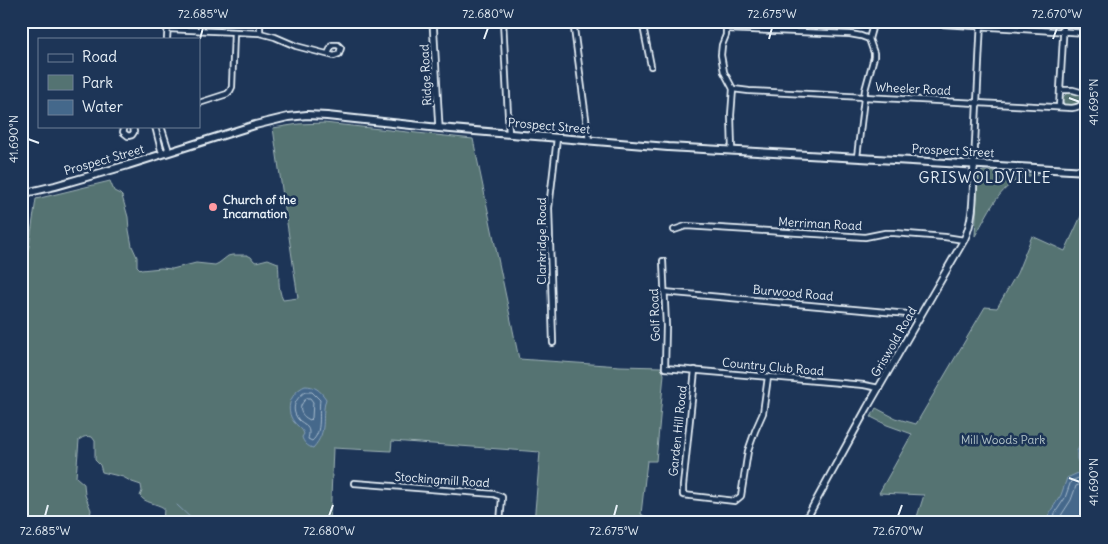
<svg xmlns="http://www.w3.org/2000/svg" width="1108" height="544" viewBox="0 0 1108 544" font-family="Delius,sans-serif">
<rect width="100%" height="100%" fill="#1d3557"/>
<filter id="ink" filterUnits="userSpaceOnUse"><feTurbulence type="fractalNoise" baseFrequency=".02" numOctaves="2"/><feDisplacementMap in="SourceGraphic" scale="10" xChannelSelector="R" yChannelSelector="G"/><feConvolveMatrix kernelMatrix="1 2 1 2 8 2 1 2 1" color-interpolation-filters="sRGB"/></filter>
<g filter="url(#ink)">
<g fill="#547372" stroke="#9eb2b5">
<path d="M1068 92 1078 94 1081 99 1080 102C1073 107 1061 109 1063 97Z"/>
<path d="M324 123 473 139 519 359 620 366 661 367 664 374 656 461H647L641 514 656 523H534L540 452 392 441 391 451 333 448 330 523H163L164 508C156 503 145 503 140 496L142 491 141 485 132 482 123 477 102 472 100 465 95 460V441L92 437C87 436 84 436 79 440L76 477 84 484 85 495 91 510 89 523H21V274L24 267 26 256 29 247 36 199 110 181 114 191 120 194 122 196 128 217 129 230 132 246 137 257V266L141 270 161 268 172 269 196 263 215 265 219 263 228 256 232 255H247L251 257 254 261 256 262 268 259 278 263C280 275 277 288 283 300L298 298 273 128 299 124Z"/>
<path d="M984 171 1041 175C1003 174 991 209 975 236L978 178 981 172Z"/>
<path d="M1087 203V523H915L924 495 879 493 912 434 887 425 871 417 876 408 895 418 916 424 985 307 997 308 1017 273 1032 236 1065 251Z"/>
</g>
<g fill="#44688b" stroke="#869fb7">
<path d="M305 386C315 386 320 390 326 399 320 419 329 430 313 448 308 447 303 442 302 437L304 434C302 428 298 427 294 422 284 409 291 392 305 386Z"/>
<path d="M1087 433V466L1078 462 1077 459V451Z"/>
<path d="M1080 472 1087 473V523H1048L1050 512 1061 495 1067 478Z"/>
</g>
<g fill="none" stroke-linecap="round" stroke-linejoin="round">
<g stroke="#a6bacc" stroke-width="1">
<path d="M305 392H312L320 400C318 413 323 432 312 441L308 439C309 435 310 430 307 427 305 423 300 422 298 419 290 408 296 398 305 392Z"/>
<path d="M307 398H310L313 402 312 418 310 420C299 415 297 406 307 398Z"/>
<path d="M1053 523 1055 513 1065 498 1071 481 1081 477 1087 478"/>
<path d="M1059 523 1062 514 1071 500 1076 486 1081 484H1087"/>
</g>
<path stroke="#869fb7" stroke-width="1" d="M177 505 194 521 202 523"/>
<g stroke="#e8f1f8" stroke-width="8">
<g id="minor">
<path d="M201 21V30"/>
<path d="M503 21 509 134"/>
<path d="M573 21 589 141"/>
<path d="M642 21 651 66"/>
<path d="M726 21V35L722 45 721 55 724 72 733 89 731 115 732 151"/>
<path d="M874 23 910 22 1087 33"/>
<path d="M168 29 260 33 275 37 296 46 334 56 339 54 341 48 338 45H332L328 54"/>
<path d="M727 29 850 34 861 36 869 39"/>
<path d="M260 33V21"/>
<path d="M167 39 168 21"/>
<path d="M21 70 24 21"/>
<path d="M733 89 749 91 1072 108C1081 107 1084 103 1087 95"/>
<path d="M1060 90H1073L1087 94"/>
<path d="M199 103 227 94 230 91 232 87 234 32"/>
<path d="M1059 107 1064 21"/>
<path d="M125 126 123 132 128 136 132 135 134 132 133 126"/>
<path d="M155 126 161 150 166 153"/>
<path d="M161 126 168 148 166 153"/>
<path d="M857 157 865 90 874 57V53L869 39 874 21"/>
<path d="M974 164 981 21"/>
<path d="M674 230 686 226 865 237 885 233H894L945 237 964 240"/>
<path d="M663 261 666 326 665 368 864 385 879 388"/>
<path d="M664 292 908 314 919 317"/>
<path d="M553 343 549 208 557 138"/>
<path d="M695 370 683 486V495L735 501 741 496 748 451 755 431 763 413 768 377"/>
<path d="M354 483 494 494 502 497 500 523"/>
</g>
</g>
<g stroke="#e8f1f8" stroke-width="9">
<g id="tertiary">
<path d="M433 21 439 128"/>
<path d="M804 523 867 408 964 240C975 217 973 189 974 164"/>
</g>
</g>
<g stroke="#e8f1f8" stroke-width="10">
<path id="secondary" d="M21 194 55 186 128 165 255 125 288 117 307 115 327 116 439 128 668 147 1087 171"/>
</g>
<use href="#minor" stroke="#1d3557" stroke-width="4.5"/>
<use href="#tertiary" stroke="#1d3557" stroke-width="5.5"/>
<use href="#secondary" stroke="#1d3557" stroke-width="6"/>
</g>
</g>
<path fill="none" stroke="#e8f1f8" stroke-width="2" d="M200 39 203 28M484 39 488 28M769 39 772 28M1053 39 1057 28M1069 98 1080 102M28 139 39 143M1069 478 1080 482M45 516 48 505M329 516 333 505M614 516 617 505M898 516 902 505"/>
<circle fill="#ff9aa2" stroke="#1d3557" stroke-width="2" cx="213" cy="207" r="5"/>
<g text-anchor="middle" stroke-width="5" stroke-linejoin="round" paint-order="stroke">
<g font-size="12" fill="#e8f1f8" stroke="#1d3557">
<text transform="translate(426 75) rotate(-93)" y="4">Ridge Road</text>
<text transform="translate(913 89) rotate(3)" y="4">Wheeler Road</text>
<text transform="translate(549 126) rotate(5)" y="4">Prospect Street</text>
<text transform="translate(953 151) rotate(3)" y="4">Prospect Street</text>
<text transform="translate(104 160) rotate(-16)" y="4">Prospect Street</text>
<text transform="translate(820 224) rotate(3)" y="4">Merriman Road</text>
<text transform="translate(542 241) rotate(-90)" y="4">Clarkridge Road</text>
<text transform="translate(793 293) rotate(5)" y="4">Burwood Road</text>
<text transform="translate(655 315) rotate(-92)" y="4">Golf Road</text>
<text transform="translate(894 342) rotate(-60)" y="4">Griswold Road</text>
<text transform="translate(773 367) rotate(5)" y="4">Country Club Road</text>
<text transform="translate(678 431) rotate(-84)" y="4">Garden Hill Road</text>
<text transform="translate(442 480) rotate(4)" y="4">Stockingmill Road</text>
</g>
<g font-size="12" font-weight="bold" fill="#e8f1f8" stroke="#1d3557" text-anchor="start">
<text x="223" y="204">Church of the<tspan x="223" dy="14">Incarnation</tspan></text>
</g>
<g font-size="12" fill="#b4c5c9" stroke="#1d3557">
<text x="1003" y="444">Mill Woods Park</text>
</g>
<g font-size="15" letter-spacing="1" fill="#e8f1f8" stroke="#1d3557">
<text x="985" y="183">GRISWOLDVILLE</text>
</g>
</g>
<rect width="1108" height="544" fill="none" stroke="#1d3557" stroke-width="55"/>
<rect x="38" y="38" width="162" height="90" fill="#1d3557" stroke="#6e8097"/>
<rect x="48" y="54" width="25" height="8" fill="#1d3557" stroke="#6e8097"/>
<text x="82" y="62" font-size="15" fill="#e8f1f8">Road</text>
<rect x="48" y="75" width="25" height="15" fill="#547372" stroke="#6e8097"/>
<text x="82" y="88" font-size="15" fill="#e8f1f8">Park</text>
<rect x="48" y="100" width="25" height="15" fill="#44688b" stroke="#6e8097"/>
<text x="82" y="112" font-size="15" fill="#e8f1f8">Water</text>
<rect x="28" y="28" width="1052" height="488" fill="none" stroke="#e8f1f8" stroke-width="2"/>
<g font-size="12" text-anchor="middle" fill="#e8f1f8">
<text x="203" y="18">72.685°W</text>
<text x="488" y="18">72.680°W</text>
<text x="772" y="18">72.675°W</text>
<text x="1057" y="18">72.670°W</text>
<text transform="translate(1094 102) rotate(-90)" y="4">41.695°N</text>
<text transform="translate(14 139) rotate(-90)" y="4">41.690°N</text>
<text transform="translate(1094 482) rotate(-90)" y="4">41.690°N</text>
<text x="45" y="535">72.685°W</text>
<text x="329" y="535">72.680°W</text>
<text x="614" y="535">72.675°W</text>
<text x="898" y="535">72.670°W</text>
</g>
</svg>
